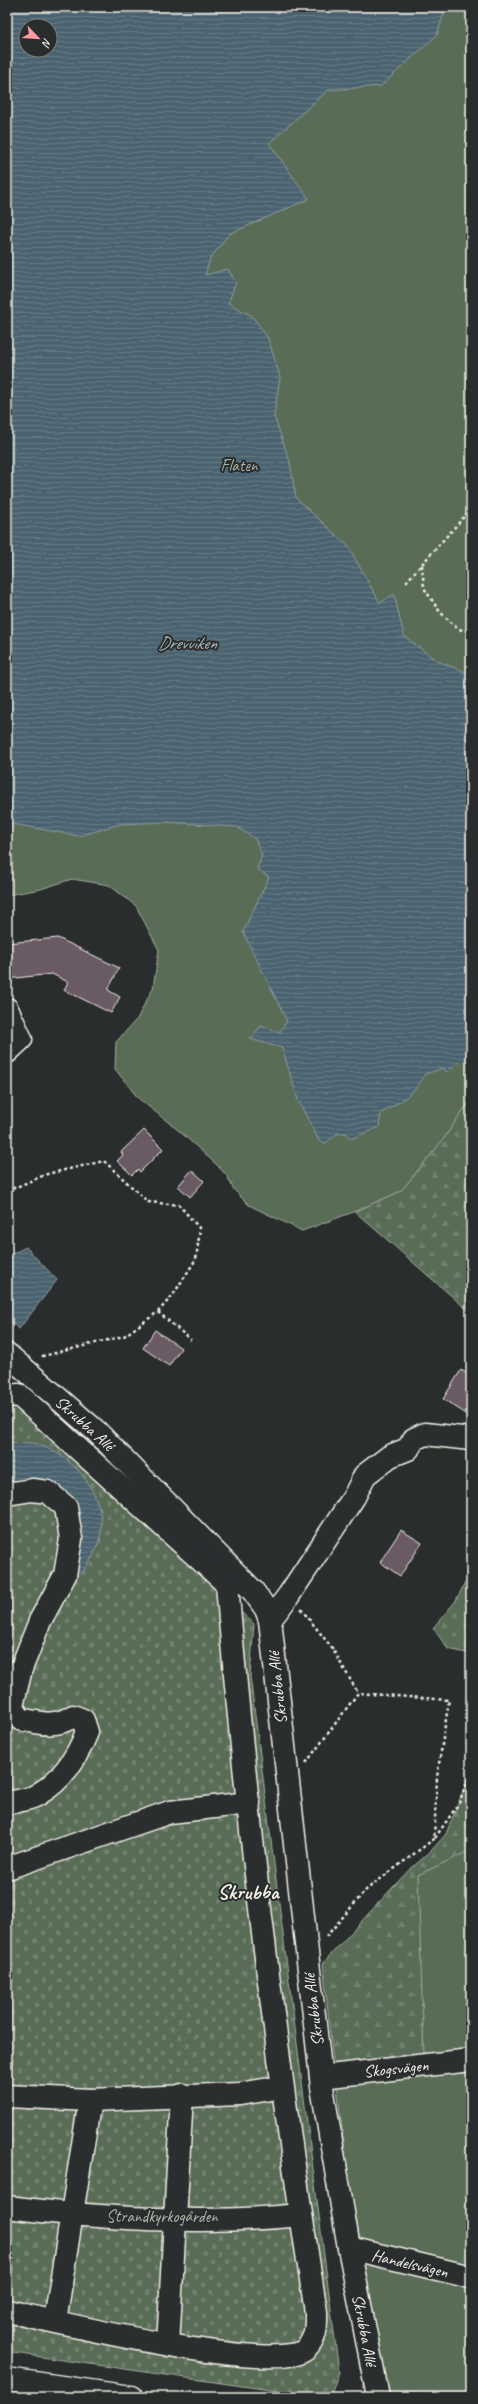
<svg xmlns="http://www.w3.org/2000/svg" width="478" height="2404" viewBox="0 0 478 2404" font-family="Caveat,sans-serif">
<defs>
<pattern id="forest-firs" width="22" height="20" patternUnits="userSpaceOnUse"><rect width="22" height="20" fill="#586c57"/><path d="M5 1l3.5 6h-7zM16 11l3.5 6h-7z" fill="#71816f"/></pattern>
<pattern id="cemetery-stones" width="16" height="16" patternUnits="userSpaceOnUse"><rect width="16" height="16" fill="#586c57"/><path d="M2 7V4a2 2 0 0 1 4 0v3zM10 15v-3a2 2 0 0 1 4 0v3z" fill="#71816f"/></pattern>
<pattern id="water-rules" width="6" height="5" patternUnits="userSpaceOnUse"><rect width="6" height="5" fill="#4b636f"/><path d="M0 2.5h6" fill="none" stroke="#667a84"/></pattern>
</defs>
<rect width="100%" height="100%" fill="#2a2d2e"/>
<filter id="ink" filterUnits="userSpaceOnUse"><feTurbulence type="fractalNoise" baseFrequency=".025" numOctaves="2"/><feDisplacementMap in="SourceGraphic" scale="8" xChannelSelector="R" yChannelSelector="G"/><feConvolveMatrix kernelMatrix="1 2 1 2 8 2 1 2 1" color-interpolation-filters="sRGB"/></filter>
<g filter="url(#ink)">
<g fill="url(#forest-firs)" stroke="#a6aea0">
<path d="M471 1104V1313L353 1210 427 1123Z"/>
<path d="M471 1572V1654L448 1649 433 1628 455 1602Z"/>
<path d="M471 1771V2090L357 2219 333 2062 323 1963 407 1872 430 1852 446 1834Z"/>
</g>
<path fill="url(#cemetery-stones)" stroke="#a6aea0" d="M7 1396 254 1624 250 1676 339 2372 330 2397H318L7 2352Z"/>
<g fill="#586c57" stroke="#a6aea0" fill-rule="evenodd">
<path d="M7 7H471V1099L442 1141 401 1191 356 1211 302 1231 249 1205 234 1190 227 1176 216 1164 178 1130 138 1098 115 1069 116 1042 137 1019 153 988 159 950 136 906 109 885 72 879 41 889 7 895ZM26 26H50V50H26Z"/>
<path d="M471 1850V2397H385L356 2247 335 2070 424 2057 418 1875Z"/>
</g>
<g fill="url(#water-rules)" stroke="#8f9c9f" fill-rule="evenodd">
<path d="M7 7H446L437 35 381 86 328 90 269 143 309 199 229 234 210 259 205 275 228 269 236 283 228 303 252 316 268 338 280 377 274 416 290 462 296 498 348 546 380 603 394 594 404 636 437 661 471 674V1059L460 1062 446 1072 444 1068 425 1074C416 1093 399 1103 381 1113L379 1127 351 1139 346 1133 337 1134 326 1143 319 1141 298 1100 282 1048 250 1039 261 1026 280 1032 287 1021 243 932 269 877 257 869 262 855 255 839 237 827 166 822 120 824 79 836 7 823ZM26 26H50V50H26Z"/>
<path d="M26 1247 57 1280 19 1329 7 1319V1256Z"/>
<path d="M7 1443C15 1443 24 1442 31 1443 73 1451 111 1499 99 1541 93 1562 79 1576 65 1591L73 1509 7 1490Z"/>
</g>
<g fill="#6b5a64" stroke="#f4f1e8">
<path d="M58 938 119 968 108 990 120 997 111 1013 64 990 68 982 52 974 7 979V943Z"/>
<path d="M144 1130 163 1149 140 1172 138 1169 132 1175 117 1161 123 1155 121 1152Z"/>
<path d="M192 1170 204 1181 190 1197 178 1186Z"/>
<path d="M155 1330 181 1348 169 1366 143 1348Z"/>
<path d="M461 1370 471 1376V1417L443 1399Z"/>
<path d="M401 1530 422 1543 400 1576 380 1562Z"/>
</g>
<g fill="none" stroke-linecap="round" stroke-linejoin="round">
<g stroke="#f4f1e8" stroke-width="25">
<g id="minor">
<path d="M7 1009 21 1039 7 1052"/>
<path d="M7 1354 97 1432 253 1591 266 1609 270 1620 322 2087 349 2248 378 2397"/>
<path d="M7 1396 19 1395 227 1584C247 1827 278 2070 316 2312 316 2325 317 2338 306 2349 278 2376 52 2321 7 2311"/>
<path d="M7 1494 32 1490 48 1492 66 1507 71 1539 65 1575 40 1621 21 1669 12 1706 20 1719C40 1723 56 1728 73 1716L83 1720 87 1732C77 1758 62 1781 37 1795 29 1800 16 1801 7 1803"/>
<path d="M270 1620 289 1595 354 1497 365 1475 390 1456 408 1449 414 1439 425 1434 471 1439"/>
<path d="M7 1868 170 1812 249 1803"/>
<path d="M321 2077 471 2060"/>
<path d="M7 2096 90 2100 240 2094 282 2087"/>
<path d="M7 2207C104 2219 203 2225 301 2215"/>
<path d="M349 2248 471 2277"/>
<path d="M55 2321 90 2100"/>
<path d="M168 2345 182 2095"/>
<path d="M7 2379 131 2397"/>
</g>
</g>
<g stroke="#f4f1e8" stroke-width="2.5" stroke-dasharray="3 3" stroke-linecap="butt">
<path d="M422 565 424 588 440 612 458 629 471 631"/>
<path d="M406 582 471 509"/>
<path d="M7 1191 47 1174 104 1161 148 1202 179 1205 200 1229 196 1259 173 1295 158 1312 124 1336 39 1357"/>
<path d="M158 1312 191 1340"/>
<path d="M301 1609 332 1648 358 1693"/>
<path d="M306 1763 358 1693 449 1700 437 1777 434 1839 367 1889 324 1939"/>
<path d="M435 1838 459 1803 471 1771"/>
</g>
<use href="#minor" stroke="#2a2d2e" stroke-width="22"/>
</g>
</g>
<g text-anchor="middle" stroke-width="4" stroke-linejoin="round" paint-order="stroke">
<g font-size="17" fill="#aeb5a7" stroke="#2a2d2e">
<text x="239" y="471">Flaten</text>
<text x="162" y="2222">Strandkyrkogården</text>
</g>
<g font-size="17" fill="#f4f1e8" stroke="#2a2d2e">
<text transform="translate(85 1423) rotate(42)" y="6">Skrubba Allé</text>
<text transform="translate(277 1688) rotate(-96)" y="6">Skrubba Allé</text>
<text transform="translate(313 2010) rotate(-97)" y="6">Skrubba Allé</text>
<text transform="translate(396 2068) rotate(-6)" y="6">Skogsvägen</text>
<text transform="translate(410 2263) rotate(13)" y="6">Handelsvägen</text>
<text transform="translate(365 2330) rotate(79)" y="6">Skrubba Allé</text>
</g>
<g font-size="18" font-style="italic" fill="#b0b8b8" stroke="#2a2d2e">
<text x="187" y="649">Drevviken</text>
</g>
<g font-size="21" font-weight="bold" fill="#f4f1e8" stroke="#2a2d2e">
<text x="248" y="1899">Skrubba</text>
</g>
</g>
<rect width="478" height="2404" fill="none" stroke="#2a2d2e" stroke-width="24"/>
<rect x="12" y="12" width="454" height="2380" fill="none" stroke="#f4f1e8" stroke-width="1.5" filter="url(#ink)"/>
<g transform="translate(38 38) rotate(115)"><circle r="19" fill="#2a2d2e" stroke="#7b7b78"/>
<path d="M0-3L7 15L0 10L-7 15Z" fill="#ff9aa2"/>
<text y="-6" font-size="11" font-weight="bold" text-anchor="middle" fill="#f4f1e8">N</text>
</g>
</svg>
